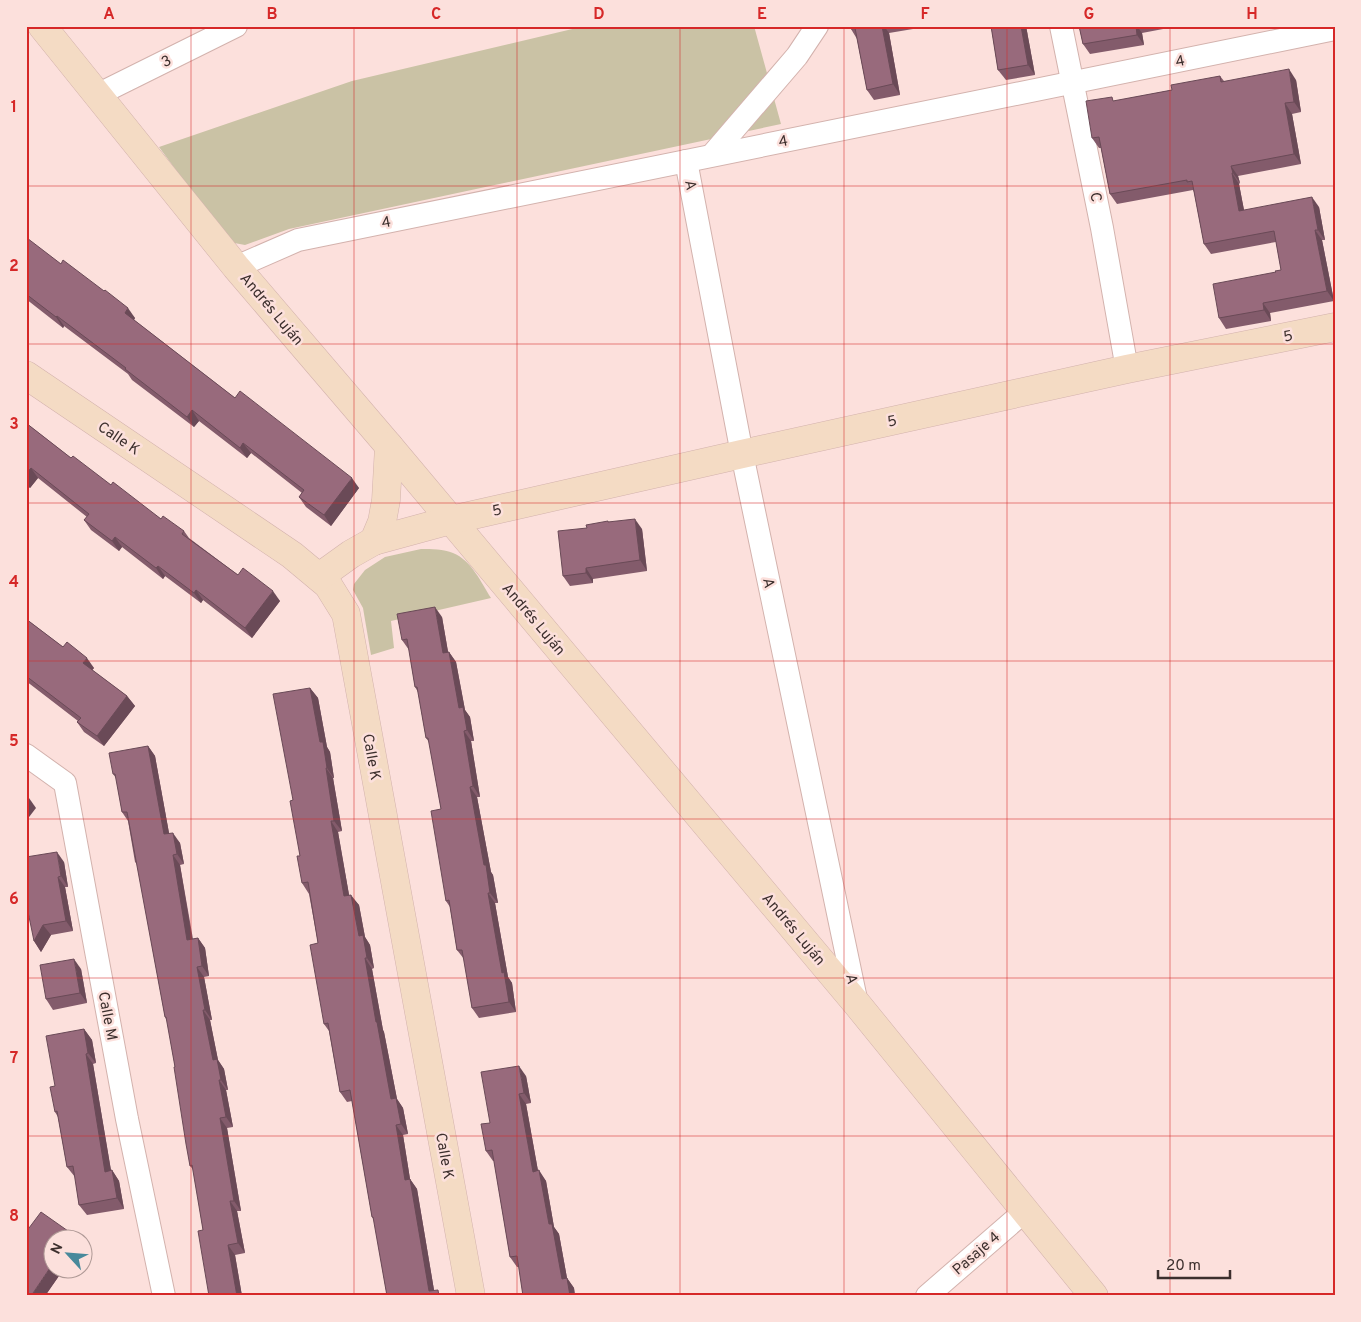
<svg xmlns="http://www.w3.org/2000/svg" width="1361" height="1322" viewBox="0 0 1361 1322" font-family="Overpass,sans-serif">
<rect width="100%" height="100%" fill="#fce0dc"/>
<g fill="#cac2a5">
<path d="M585 26H754L781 124 289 229 245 245 229 242 159 147 352 81Z"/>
<path d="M421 549C431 549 444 549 453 553 471 560 481 582 491 598L391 621 394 648 371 655 363 608 353 590 354 584 365 570 385 557Z"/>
</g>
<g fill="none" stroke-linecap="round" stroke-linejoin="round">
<g stroke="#d3b2ad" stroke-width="24">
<g id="street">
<path d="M1061 26 1102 228 1127 369"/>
<path d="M97 95 236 26"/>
<path d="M712 155 797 56 817 26"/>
<path d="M686 161 742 454 857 1004"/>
<path d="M236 267 298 240 1335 29"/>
<path d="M26 755 65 783 127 1119 164 1296"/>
<path d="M927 1296 1025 1211"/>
</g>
</g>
<g stroke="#d3b2ad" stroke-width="29">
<g id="secondary">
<path d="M42 26 236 267 389 446 857 1004 1094 1296"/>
<path d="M26 375 292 555 328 585 346 614 471 1296"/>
<path d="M374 541 382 522 386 500 389 446"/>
<path d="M319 577 351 554 374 541 451 520 742 454 1127 369 1335 327"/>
</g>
</g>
<use href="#street" stroke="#fff" stroke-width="22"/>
<use href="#secondary" stroke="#f4dbc4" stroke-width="28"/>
</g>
<g fill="#835b6b">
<path d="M850 26H912L913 29 889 33 900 95 874 100 867 90 857 39 851 29Z"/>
<path d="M991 26H1026L1035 75 1006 80 998 70Z"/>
<path d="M1079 26H1179L1142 33 1144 45 1090 54 1083 44Z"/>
<path d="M1220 76 1224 81 1296 80 1301 112 1292 114 1301 164 1238 176 1240 183 1239 184 1244 210 1319 207 1325 240H1322L1334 301 1270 313 1271 321 1226 329 1219 318 1276 272 1281 270 1276 242 1211 254 1204 244 1194 192 1193 190 1117 204 1110 194 1101 148H1099L1092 138 1115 101 1172 90Z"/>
<path d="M26 239 135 318 134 320 235 398 359 488 331 526 306 507 299 497 302 493 251 453 247 458 199 421 194 427 132 380 128 374 64 326 63 328 26 299Z"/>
<path d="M26 423 71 458 161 519 184 531 189 538 238 575 280 601 252 638 203 600 201 603 165 576 163 579 122 547 119 551 91 530 84 520 87 517 38 478 30 488 26 485Z"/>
<path d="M609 522 642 529 647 571 593 579V583L570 586 563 576 587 528Z"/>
<path d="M442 617 448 652H449L456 662 465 710 470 717 474 741H471L480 797H477L491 872 493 875 498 903H495L508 977 512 983 516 1012 479 1018 472 1008 464 959 457 950 450 907 446 901 441 809 429 742 426 738 418 692 415 687 409 650 402 640Z"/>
<path d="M26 619 63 647 94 668 92 670 127 696 135 706 104 746 84 732 77 722 78 721 26 681Z"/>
<path d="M310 688 318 698 327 747 330 752 334 778H333L342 831 338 832 349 895 359 905 365 937 370 945 374 968 372 969 383 1030 384 1032 397 1099 403 1108 408 1134 403 1135 410 1179 417 1189 434 1290 387 1296 374 1220 372 1217 352 1101 347 1102 340 1092 329 1031 324 1024 318 943 309 894 302 883 300 856 293 800Z"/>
<path d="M148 746 155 756 169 833 180 843 184 864 180 865 193 939 198 938 205 948 209 976 204 977 212 1020H210L218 1060 224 1069 228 1090H226L233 1127 227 1128 241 1211H237L245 1253 235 1255 242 1296H209L203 1230 193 1169 190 1166 175 1067 167 1021 165 1017 137 864 135 862 128 821 122 812 116 778 113 774Z"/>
<path d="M64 862 68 887H65L73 931 51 935 41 952 34 941Z"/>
<path d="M81 969 87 1003 53 1010 46 999Z"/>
<path d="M84 1029 92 1040 96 1063 93 1064 111 1171 112 1170 119 1181 124 1209 87 1215 79 1205 75 1177 67 1167 58 1117 55 1112Z"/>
<path d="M526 1076 531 1103 526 1104 538 1171 546 1181 554 1227 559 1234 567 1278 574 1288 575 1296H523L519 1267H517L510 1257 494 1161H493L486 1151 490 1123Z"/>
<path d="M52 1240V1270H71L66 1276 61 1273 45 1296Z"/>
</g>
<g fill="#6a4a57">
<path d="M882 26H884L889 33 900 95 893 84Z"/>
<path d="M1021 26H1026L1035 75 1028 65Z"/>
<path d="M1136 26H1137L1142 33 1144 45 1137 35Z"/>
<path d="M1289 69 1296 80 1301 112 1294 102Z"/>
<path d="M1285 103 1292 114 1301 164 1294 154Z"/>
<path d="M1231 166 1238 176 1240 183 1233 173Z"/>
<path d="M1232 173 1239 184 1246 221 1239 211Z"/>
<path d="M1312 197 1319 207 1325 240 1318 230Z"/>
<path d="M1315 230 1322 240 1334 301 1327 291Z"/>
<path d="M1263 303 1270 313 1271 321 1264 310Z"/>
<path d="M128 308 135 318 132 323 125 313Z"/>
<path d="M57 316 64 326 63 328 56 317Z"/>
<path d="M192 410 199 421 194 427 187 417Z"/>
<path d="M243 443 251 453 247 458 240 448Z"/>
<path d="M31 468 38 478 30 488 26 482V474Z"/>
<path d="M352 478 359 488 331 526 324 515Z"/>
<path d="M635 519 642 529 647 571 640 560Z"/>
<path d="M115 537 122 547 119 551 112 541Z"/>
<path d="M158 566 165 576 163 579 156 568Z"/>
<path d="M586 568 593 579V583L586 573Z"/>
<path d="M196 590 203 600 201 603 194 593Z"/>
<path d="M273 591 280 601 252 638 245 628Z"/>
<path d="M435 607 442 617 450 663 443 653Z"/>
<path d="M449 652 456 662 465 710 470 717 474 741 467 730 459 708Z"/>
<path d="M87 658 94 668 90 673 83 663Z"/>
<path d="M310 688 318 698 327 747 330 752 334 778 327 768 320 742Z"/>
<path d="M127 696 135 706 104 746 97 736Z"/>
<path d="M464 731 471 741 480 797 473 786Z"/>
<path d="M148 746 155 756 171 844 164 834Z"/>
<path d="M326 768 333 778 342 831 334 821Z"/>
<path d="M470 787 477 797 491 872 493 875 498 903 490 893 484 865Z"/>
<path d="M29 798 36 808 26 821V801Z"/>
<path d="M331 821 338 832 351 906 344 896Z"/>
<path d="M173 833 180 843 184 864 177 854Z"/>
<path d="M57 852 64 862 68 887 61 876Z"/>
<path d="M173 855 180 865 194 950 187 940Z"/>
<path d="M58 877 65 887 73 931 66 921Z"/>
<path d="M488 893 495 903 508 977 512 983 516 1012 509 1002 502 973Z"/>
<path d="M351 895 359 905 365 937 370 945 374 968 367 958 359 936Z"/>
<path d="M43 925 51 935 41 952 34 941Z"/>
<path d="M198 938 205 948 209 976 202 966Z"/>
<path d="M365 958 372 969 383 1030 384 1032 397 1099 403 1108 408 1134 401 1124 391 1099 376 1022Z"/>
<path d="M74 959 81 969 87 1003 80 993Z"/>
<path d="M197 967 204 977 212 1020 205 1010Z"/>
<path d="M203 1010 210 1020 218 1060 224 1069 228 1090 221 1080 213 1060Z"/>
<path d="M84 1029 92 1040 96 1063 88 1053Z"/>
<path d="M86 1054 93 1064 113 1182 105 1172Z"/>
<path d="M519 1066 526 1076 531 1103 524 1093Z"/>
<path d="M219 1080 226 1090 233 1127 226 1117Z"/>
<path d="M519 1094 526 1104 540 1182 533 1172Z"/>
<path d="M220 1118 227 1128 241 1211 234 1201Z"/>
<path d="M396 1125 403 1135 410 1179 417 1189 435 1296 429 1291 405 1180Z"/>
<path d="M112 1170 119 1181 124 1209 117 1198Z"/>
<path d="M539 1170 546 1181 554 1227 559 1234 569 1289 562 1279 549 1224Z"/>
<path d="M230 1201 237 1211 245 1253 238 1243Z"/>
<path d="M82 1244 86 1248 82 1253Z"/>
<path d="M228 1245 235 1255 242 1296H237Z"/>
<path d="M52 1265V1270H59L61 1273 45 1296H31Z"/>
<path d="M61 1270H71L66 1276Z"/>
<path d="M567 1278 574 1288 575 1296H570Z"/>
</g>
<g fill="#986a7c" stroke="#6a4a57">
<path d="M850 26H882L893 84 867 90 855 28 851 29Z"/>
<path d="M991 26H1021L1028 65 998 70Z"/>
<path d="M1079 26H1136L1137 35 1083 44Z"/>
<path d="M1289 69 1294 102 1285 103 1294 154 1231 166 1233 173H1232L1239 211 1312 197 1318 230H1315L1327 291 1263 303 1264 310 1219 318 1213 284 1276 272 1275 271 1281 270 1274 231 1204 244 1192 181 1187 182V180L1110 194 1099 137 1092 138 1086 101 1112 97 1113 101 1172 90 1171 85 1220 76 1221 82Z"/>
<path d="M27 238 61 264 63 260 104 291 105 290 128 308 125 313 235 398 240 391 352 478 324 515 299 497 304 490 243 443 240 448 192 410 187 417 125 369 126 368 57 316 56 317 26 294V239Z"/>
<path d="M26 423 71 458 73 456 111 485 113 482 161 519 163 516 184 531 182 534 238 575 243 568 273 591 245 628 196 590 194 593 158 566 156 568 115 537 112 541 84 520 89 514 31 468 26 474Z"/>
<path d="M635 519 640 560 586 568V573L563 576 558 531 587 528 586 525 608 521V522Z"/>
<path d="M435 607 443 653 449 652 459 708 463 707 467 730 464 731 473 786 470 787 484 865H486L490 893H488L502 973 504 972 509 1002 472 1008 462 950H457L449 900 446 901 431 811 441 809 428 738H426L417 687H415L407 639 402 640 397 614Z"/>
<path d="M26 619 63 647 67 642 87 658 83 663 127 696 97 736 77 722 81 718 26 676Z"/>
<path d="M310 688 320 742H323L327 768H326L334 821H331L344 896 351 895 359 936 363 935 367 958H365L376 1022H377L391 1099 396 1098 401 1124 396 1125 405 1180 410 1179 429 1291 438 1290 439 1296H387L373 1217H372L350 1090 340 1092 328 1023 324 1024 310 945 318 943 308 882 302 883 297 856H300L290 801 293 800 273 694Z"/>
<path d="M148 746 164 834 173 833 177 854 173 855 187 940 198 938 202 966 197 967 205 1010H203L213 1060 217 1059 221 1080H219L226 1117 220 1118 234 1201H230L238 1243 228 1245 237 1296H209L198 1231 203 1230 192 1165 190 1166 186 1144 174 1067H175L166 1017H165L127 812H122L115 774H113L109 753Z"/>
<path d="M57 852 61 876 58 877 66 921 43 925 34 941 26 902V857Z"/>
<path d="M74 959 80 993 46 999 40 965Z"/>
<path d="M84 1029 88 1053 86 1054 105 1172 112 1170 117 1198 79 1205 73 1166 67 1167 57 1111 55 1112 50 1087 55 1086 46 1036Z"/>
<path d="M519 1066 524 1093 519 1094 533 1172 539 1170 549 1224H552L562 1279 567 1278 570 1296H523L517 1256 510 1257 492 1150 486 1151 481 1124 490 1123 481 1072Z"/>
<path d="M41 1212 78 1238 77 1240H52V1265L31 1296H26V1232Z"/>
</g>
<path fill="none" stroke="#d62828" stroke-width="1" stroke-opacity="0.55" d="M191 26V1296M354 26V1296M517 26V1296M680 26V1296M844 26V1296M1007 26V1296M1170 26V1296M26 186H1335M26 344H1335M26 503H1335M26 661H1335M26 819H1335M26 978H1335M26 1136H1335"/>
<g text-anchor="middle" stroke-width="5" stroke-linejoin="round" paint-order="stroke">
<g font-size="15" fill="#3c2f2d" stroke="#fce0dc">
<text transform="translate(166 61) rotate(-26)" y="5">3</text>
<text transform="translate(1180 61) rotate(-12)" y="5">4</text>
<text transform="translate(783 141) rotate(-11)" y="5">4</text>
<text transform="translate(691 185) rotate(79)" y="5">A</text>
<text transform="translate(1096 197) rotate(79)" y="5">C</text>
<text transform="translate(386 222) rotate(-11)" y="5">4</text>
<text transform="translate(272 309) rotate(50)" y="5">Andrés Luján</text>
<text transform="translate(1288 336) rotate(-12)" y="5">5</text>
<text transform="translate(892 421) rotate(-12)" y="5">5</text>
<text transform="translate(119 438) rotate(34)" y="5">Calle K</text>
<text transform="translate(497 510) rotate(-13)" y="5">5</text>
<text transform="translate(769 583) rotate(78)" y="5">A</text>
<text transform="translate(534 619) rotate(50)" y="5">Andrés Luján</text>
<text transform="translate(372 757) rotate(80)" y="5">Calle K</text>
<text transform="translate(794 929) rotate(50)" y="5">Andrés Luján</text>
<text transform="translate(852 979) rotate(78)" y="5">A</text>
<text transform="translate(108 1016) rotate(79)" y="5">Calle M</text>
<text transform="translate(445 1156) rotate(80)" y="5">Calle K</text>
<text transform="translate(976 1253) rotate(-41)" y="5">Pasaje 4</text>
</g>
</g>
<rect width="1361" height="1322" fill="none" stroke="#fce0dc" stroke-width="55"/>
<g transform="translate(68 1254) rotate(296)"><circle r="24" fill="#fce0dc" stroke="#af9996"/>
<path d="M0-4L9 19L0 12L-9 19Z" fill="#48899b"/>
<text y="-8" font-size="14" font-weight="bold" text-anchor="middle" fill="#3c2f2d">N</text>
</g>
<path d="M1158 1270v8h72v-8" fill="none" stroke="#3c2f2d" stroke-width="2.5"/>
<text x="1166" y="1270" font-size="15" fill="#3c2f2d" stroke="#fce0dc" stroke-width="4" paint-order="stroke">20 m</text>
<rect x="28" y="28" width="1306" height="1266" fill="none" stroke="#d62828" stroke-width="2"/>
<g font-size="16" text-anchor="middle" font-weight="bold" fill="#d62828">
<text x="109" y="19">A</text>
<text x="272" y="19">B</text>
<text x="436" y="19">C</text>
<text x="599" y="19">D</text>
<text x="762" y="19">E</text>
<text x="925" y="19">F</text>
<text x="1089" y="19">G</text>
<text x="1252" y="19">H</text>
<text x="14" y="112">1</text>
<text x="14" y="271">2</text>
<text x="14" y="429">3</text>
<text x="14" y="587">4</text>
<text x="14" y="746">5</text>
<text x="14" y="904">6</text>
<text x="14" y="1063">7</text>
<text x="14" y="1221">8</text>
</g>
</svg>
